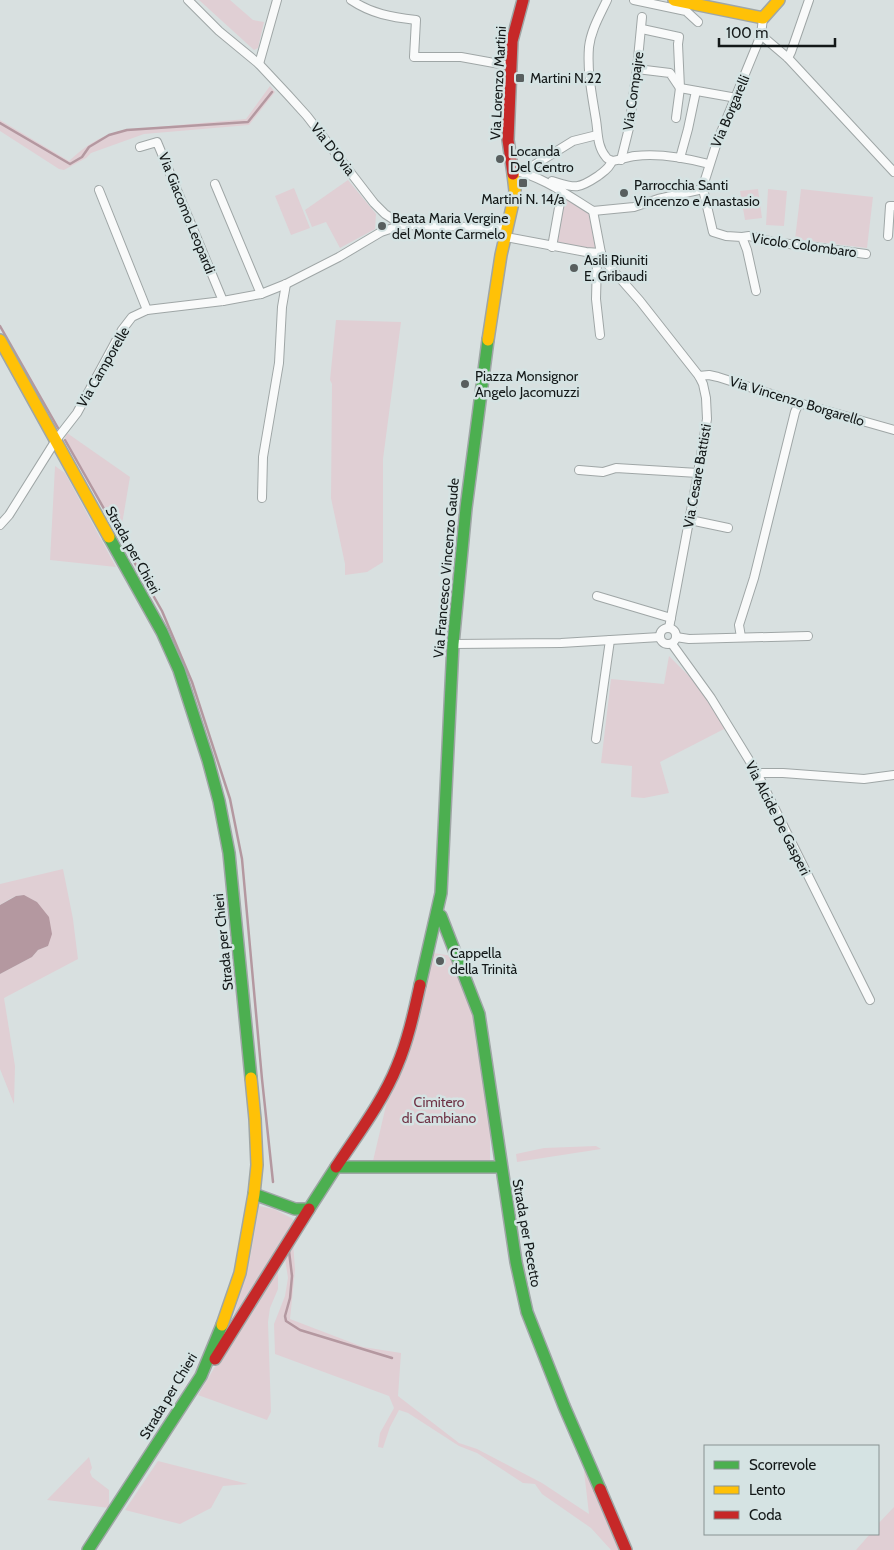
<svg xmlns="http://www.w3.org/2000/svg" width="894" height="1550" viewBox="0 0 894 1550" font-family="Cabin,sans-serif">
<rect width="100%" height="100%" fill="#d8e0e0"/>
<g fill="#e0cfd4">
<path d="M199 0H230L253 20 264 22 258 48 254 50Z"/>
<path d="M270 86 275 92 249 125 144 134 91 153 86 158 64 170 59 169 0 131V120L69 161C88 144 100 136 124 130L246 119Z"/>
<path d="M348 180 376 214 375 229 340 248 326 222 312 227 305 210Z"/>
<path d="M294 188 310 228 291 235 275 196Z"/>
<path d="M758 189 762 218 745 220 740 191Z"/>
<path d="M768 189 787 191 784 226 766 225Z"/>
<path d="M801 189 873 197 867 248 795 239Z"/>
<path d="M562 194 591 213 596 251 554 246Z"/>
<path d="M336 320 401 322 383 459V562L367 572 345 575V564L331 498 332 384 330 380Z"/>
<path d="M67 433 130 477 120 536 65 438Z"/>
<path d="M55 466 65 473 116 567 50 560Z"/>
<path d="M669 656 695 682 726 728 660 762 669 793 644 798 631 797 632 766 601 763 611 679 664 684Z"/>
<path d="M63 869 73 919 78 959 4 998 15 1066 14 1104 0 1069V974L32 957 38 950 48 946 37 902C18 892 18 894 0 905V884Z"/>
<path d="M433 953 453 956 474 1008 490 1104V1160L373 1161 388 1097 406 1063Z"/>
<path d="M596 1146 601 1149 517 1162 516 1154 544 1148Z"/>
<path d="M259 1206 274 1209 293 1219 296 1227 234 1315 250 1258Z"/>
<path d="M293 1241 295 1270 290 1319 363 1347 401 1353 398 1396 459 1443 477 1449 542 1483 589 1514 584 1471 587 1470 622 1550H611L591 1528 542 1494 535 1484 523 1483 477 1453 459 1446 408 1413 399 1410 390 1427 383 1448 378 1447 380 1433 394 1408 389 1396 275 1354 274 1324 285 1296 288 1278 284 1252Z"/>
<path d="M278 1262V1289L270 1308 268 1322 271 1412 267 1420 198 1395Z"/>
<path d="M89 1457 92 1468 90 1472 92 1477 109 1490V1508L47 1500Z"/>
<path d="M158 1461 248 1484 223 1486 211 1508 180 1524 125 1510Z"/>
<path d="M894 1507V1550H856L870 1534H878V1524Z"/>
</g>
<path fill="#b498a0" d="M24 895 37 902 49 917 52 934 48 946 38 950 32 957 0 974V905L16 896Z"/>
<g fill="none" stroke-linecap="round" stroke-linejoin="round">
<g stroke="#b498a0" stroke-width="2.5">
<path d="M0 123 70 164 82 157 89 147 109 135 127 130 248 122 272 92"/>
<path d="M0 326 58 428"/>
<path d="M65 440 162 611 192 682 230 799 242 859 262 1079 273 1182"/>
<path d="M289 1251 292 1276 290 1298 285 1316 286 1321 300 1330 392 1358"/>
</g>
<g stroke="#9fa6a6" stroke-width="10">
<g id="street">
<path d="M188 0 219 31 259 64 288 95 307 116 374 203 385 214 402 225 507 228"/>
<path d="M351 0C372 14 391 17 416 20L414 57H461L511 66"/>
<path d="M607 0C600 15 591 30 589 47 587 72 592 95 596 120 598 132 597 147 606 157 607 159 610 160 612 161 620 160 627 157 635 156 659 153 686 158 709 164"/>
<path d="M634 0 686 11 698 22"/>
<path d="M763 18 761 35 788 58 894 172"/>
<path d="M642 29 679 37 678 44 680 88 676 118"/>
<path d="M788 58 791 52 809 0"/>
<path d="M259 64 277 0"/>
<path d="M637 69 670 73 680 88 731 97 734 99"/>
<path d="M140 147 157 142 223 301"/>
<path d="M680 158 688 129 696 91"/>
<path d="M621 160 629 128 637 69 642 17"/>
<path d="M512 170C542 176 567 195 593 211L601 253 603 259 640 301 699 376 703 384 706 398 707 419 698 473 669 628"/>
<path d="M527 173 531 167 573 141 597 135"/>
<path d="M552 181C575 188 577 190 598 176 604 171 609 169 612 161"/>
<path d="M215 184 261 294"/>
<path d="M99 190 147 310"/>
<path d="M593 211 634 207 658 199 703 189"/>
<path d="M888 236 890 206H894"/>
<path d="M506 237 586 252 601 253"/>
<path d="M742 237 749 236 774 242 866 254"/>
<path d="M552 247 562 191"/>
<path d="M756 291 747 250 742 237 726 236 713 232 703 189 704 183 717 142 761 35"/>
<path d="M600 335 596 299 597 262 603 259"/>
<path d="M699 376 709 375 718 377 799 403 894 430"/>
<path d="M579 470 603 472 616 468 698 473"/>
<path d="M262 498 263 457 279 363 282 307 286 284"/>
<path d="M690 520 728 528"/>
<path d="M0 525 9 515 56 440 77 413 122 330 132 317 147 310 223 301 261 294 286 284 339 257 381 232 402 225"/>
<path d="M597 596 671 618"/>
<circle cx="668" cy="636" r="8"/>
<path d="M676 637 689 639 808 636"/>
<path d="M741 637 739 625 754 578 795 412 799 403"/>
<path d="M453 644 561 643 660 637"/>
<path d="M672 644 711 698 757 773 870 1000"/>
<path d="M596 739 610 640"/>
<path d="M757 773H783L864 779 894 775"/>
</g>
</g>
<g stroke="#9fa6a6" stroke-width="14">
<g id="fast">
<path d="M109 537 162 632 179 670 208 760 219 801 229 853 251 1078"/>
<path d="M437 913 441 916 479 1014 516 1262 527 1312 564 1406 600 1489"/>
<path d="M420 985 441 893 453 644 466 508 488 340"/>
<path d="M254 1194 295 1209H309L336 1167H501"/>
<path d="M88 1550 201 1376 222 1325"/>
</g>
</g>
<g stroke="#9fa6a6" stroke-width="14">
<g id="slow">
<path d="M674 0 763 18 779 0"/>
<path d="M0 340 109 537"/>
<path d="M488 340 501 255 514 198 515 191 513 174"/>
<path d="M222 1325 240 1273 254 1194 257 1165 255 1119 251 1078"/>
</g>
</g>
<g stroke="#9fa6a6" stroke-width="14">
<g id="jam">
<path d="M513 174 508 140 512 41 523 0"/>
<path d="M336 1167C357 1135 383 1101 397 1066 408 1040 414 1012 420 985"/>
<path d="M215 1359 309 1209"/>
<path d="M600 1489 626 1550"/>
</g>
</g>
<use href="#street" stroke="#f9fafa" stroke-width="8"/>
<use href="#fast" stroke="#4caf50" stroke-width="11"/>
<use href="#slow" stroke="#ffc107" stroke-width="11"/>
<use href="#jam" stroke="#c62828" stroke-width="11"/>
</g>
<g fill="#585e5e" stroke="#d5e3e3" stroke-width="2">
<rect x="515" y="73" width="10" height="10" rx="2.5"/>
<circle cx="500" cy="159" r="5"/>
<rect x="518" y="178" width="10" height="10" rx="2.5"/>
<circle cx="624" cy="193" r="5"/>
<circle cx="382" cy="226" r="5"/>
<circle cx="574" cy="268" r="5"/>
<circle cx="465" cy="384" r="5"/>
<circle cx="440" cy="961" r="5"/>
</g>
<g text-anchor="middle" stroke-width="5" stroke-linejoin="round" paint-order="stroke">
<g font-size="14" fill="#131818" stroke="#d5e3e3" text-anchor="start">
<text x="530" y="83">Martini N.22</text>
<text x="510" y="156">Locanda<tspan x="510" dy="16">Del Centro</tspan></text>
<text x="634" y="190">Parrocchia Santi<tspan x="634" dy="16">Vincenzo e Anastasio</tspan></text>
<text x="523" y="204" text-anchor="middle">Martini N. 14/a</text>
<text x="392" y="223">Beata Maria Vergine<tspan x="392" dy="16">del Monte Carmelo</tspan></text>
<text x="584" y="265">Asili Riuniti<tspan x="584" dy="16">E. Gribaudi</tspan></text>
<text x="475" y="381">Piazza Monsignor<tspan x="475" dy="16">Angelo Jacomuzzi</tspan></text>
<text x="450" y="958">Cappella<tspan x="450" dy="16">della Trinità</tspan></text>
</g>
<g font-size="14" fill="#131818" stroke="#d5e3e3">
<text transform="translate(498 83) rotate(-87)" y="5">Via Lorenzo Martini</text>
<text transform="translate(633 91) rotate(-82)" y="5">Via Compajre</text>
<text transform="translate(730 111) rotate(-67)" y="5">Via Borgarelli</text>
<text transform="translate(333 149) rotate(52)" y="5">Via D'Ovia</text>
<text transform="translate(187 213) rotate(68)" y="5">Via Giacomo Leopardi</text>
<text transform="translate(804 245) rotate(8)" y="5">Vicolo Colombaro</text>
<text transform="translate(103 367) rotate(-60)" y="5">Via Camporelle</text>
<text transform="translate(797 401) rotate(17)" y="5">Via Vincenzo Borgarello</text>
<text transform="translate(697 476) rotate(-80)" y="5">Via Cesare Battisti</text>
<text transform="translate(133 550) rotate(61)" y="5">Strada per Chieri</text>
<text transform="translate(446 568) rotate(-85)" y="5">Via Francesco Vincenzo Gaude</text>
<text transform="translate(778 818) rotate(63)" y="5">Via Alcide De Gasperi</text>
<text transform="translate(223 942) rotate(-96)" y="5">Strada per Chieri</text>
<text transform="translate(527 1233) rotate(80)" y="5">Strada per Pecetto</text>
<text transform="translate(168 1396) rotate(-59)" y="5">Strada per Chieri</text>
</g>
<g font-size="14" fill="#6e3245" stroke="#d5e3e3">
<text x="439" y="1107">Cimitero<tspan x="439" dy="16">di Cambiano</tspan></text>
</g>
</g>
<rect x="704" y="1445" width="175" height="90" fill="#d5e3e3" stroke="#879292"/>
<rect x="714" y="1461" width="25" height="8" fill="#4caf50" stroke="#879292"/>
<text x="749" y="1470" font-size="15" fill="#131818">Scorrevole</text>
<rect x="714" y="1486" width="25" height="8" fill="#ffc107" stroke="#879292"/>
<text x="749" y="1495" font-size="15" fill="#131818">Lento</text>
<rect x="714" y="1511" width="25" height="8" fill="#c62828" stroke="#879292"/>
<text x="749" y="1520" font-size="15" fill="#131818">Coda</text>
<path d="M719 38v8h116v-8" fill="none" stroke="#131818" stroke-width="2.5"/>
<text x="726" y="38" font-size="15" fill="#131818" stroke="#d5e3e3" stroke-width="4" paint-order="stroke">100 m</text>
</svg>
